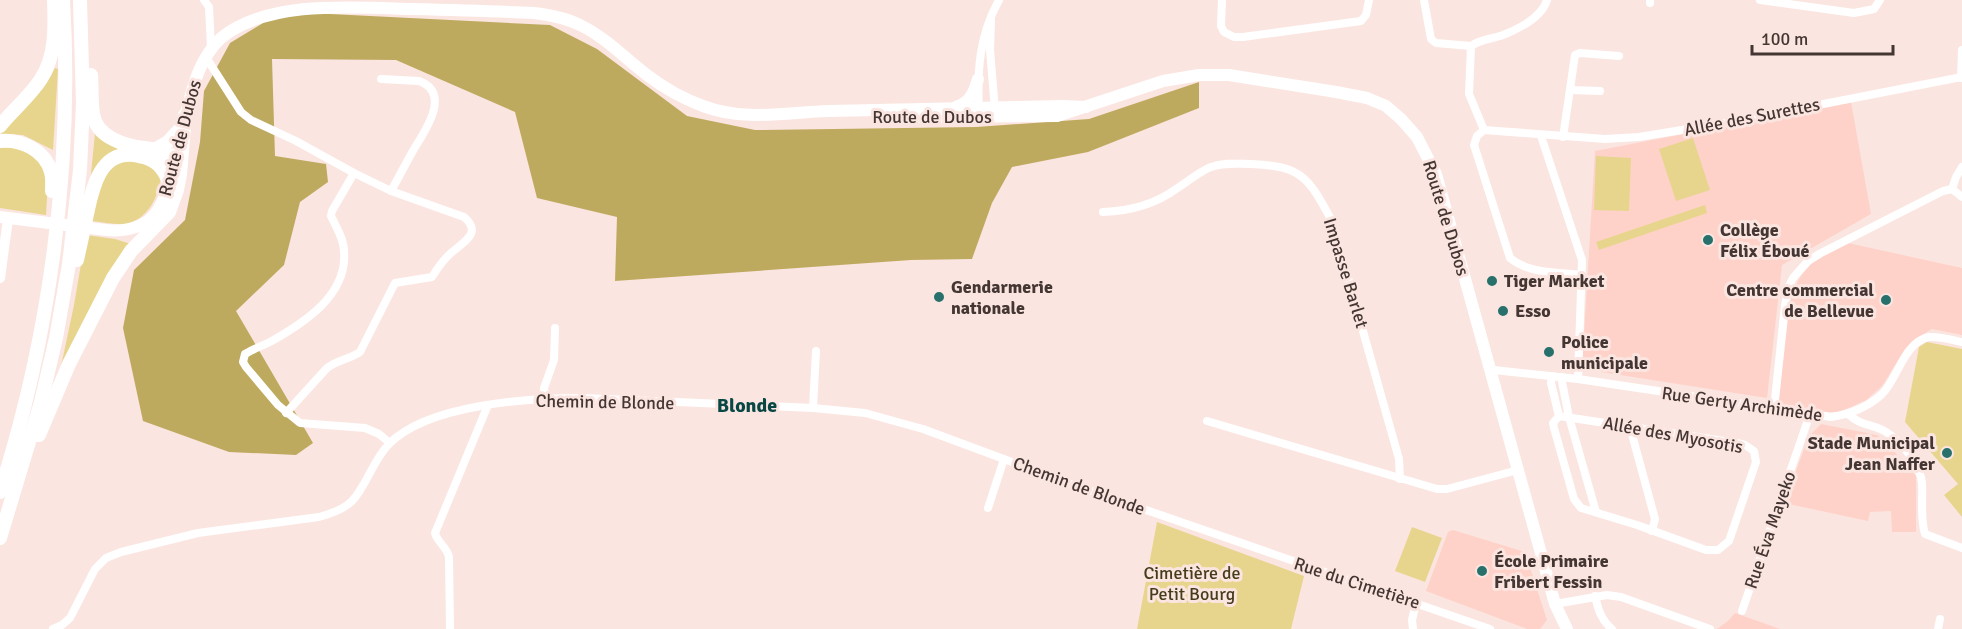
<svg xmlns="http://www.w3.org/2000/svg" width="1962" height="629" viewBox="0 0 1962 629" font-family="Signika,sans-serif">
<rect width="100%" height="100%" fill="#fbe5e0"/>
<g fill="#fed2c8">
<path d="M1851 102 1871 214 1782 265 1767 398 1582 369 1595 151Z"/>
<path d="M1848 243 1962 268V335L1932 329 1914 340 1905 349 1882 386 1866 400 1851 407 1838 412H1827L1783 405 1779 402V399L1790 302 1793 290 1802 274 1814 261Z"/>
<path d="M1821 424 1877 435 1885 441 1916 476V532H1892L1891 511 1870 512 1868 521 1784 503 1809 436Z"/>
<path d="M1453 530 1525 552 1547 620 1540 629H1527L1426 591 1448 532Z"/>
<path d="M1735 613 1780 629H1717L1728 621Z"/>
</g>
<g fill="#e8d58d">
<path d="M55 68 58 69 53 150 23 135 2 134 1 132C22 113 42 93 55 68Z"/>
<path d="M95 133C103 142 111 146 122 150L90 184Z"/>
<path d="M1693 138 1710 190 1676 201 1659 149Z"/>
<path d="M9 147 28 150 43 161 48 180 46 215 0 208V148Z"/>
<path d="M1596 156 1631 158 1629 211 1594 210Z"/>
<path d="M146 161 161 176C159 196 148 220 125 224 115 225 102 222 91 221 95 204 102 167 122 162 129 160 139 161 146 161Z"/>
<path d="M1705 205 1707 213 1599 250 1596 242Z"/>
<path d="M86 235 115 239 131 244 60 371 74 305Z"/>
<path d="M1927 342 1962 349V517L1944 495 1958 484 1905 422 1919 347Z"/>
<path d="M1157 522 1304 576 1291 629H1137Z"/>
<path d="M1412 527 1442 538 1425 582 1395 571Z"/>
</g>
<path fill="#beaa5f" d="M310 13 550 25 597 49 687 116 755 130 976 127 1089 119 1199 82V108L1088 152 1012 167 992 203 972 259 911 260 615 281 617 217 537 198 515 112 396 60 272 59 275 156 326 164 328 182 300 202 284 265 236 311 313 443 296 455 229 452 143 421 123 328 134 270 185 220 200 142 204 91 230 43 268 20Z"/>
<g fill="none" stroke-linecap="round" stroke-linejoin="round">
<g stroke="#fff" stroke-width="8">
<path d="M204 0 209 7 211 48"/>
<path d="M1222 0 1221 26 1224 32 1234 37H1243L1361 21 1366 15 1369 0"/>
<path d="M1424 0 1431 39 1436 43 1471 46C1481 39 1492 39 1503 35 1518 29 1542 17 1547 0"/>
<path d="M1760 0 1854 13 1874 9 1880 0"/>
<path d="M1650 3V0"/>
<path d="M991 20 990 50 995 110"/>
<path d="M1471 46 1469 94 1484 130"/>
<path d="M205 58 209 62 241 112 251 120 296 141 354 173 391 191 464 217C484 234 461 243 450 254 443 260 437 269 432 277L395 283 360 352C350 359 338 360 327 368L286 413"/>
<path d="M1961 78 1962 50"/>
<path d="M381 79 419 81C452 93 425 131 414 149 406 163 399 177 391 191"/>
<path d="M1570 90 1600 91"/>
<path d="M979 112C977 71 979 36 999 0"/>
<path d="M1541 136 1582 260 1578 379"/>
<path d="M1563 137 1575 55 1580 53 1619 56"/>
<path d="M354 173 332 211 331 216C336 227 344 239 344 251 348 295 304 323 270 342 262 346 253 349 245 354L243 362 246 367 278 405 300 423 365 428 379 434 390 443"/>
<path d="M1952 189 1956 177 1962 167"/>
<path d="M1952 189 1962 197"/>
<path d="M1103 212C1130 211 1154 205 1176 189 1188 182 1198 172 1211 167 1224 162 1239 164 1252 164 1303 166 1309 179 1332 221L1399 459 1400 479"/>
<path d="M1582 275C1558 272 1529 274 1510 258L1474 145 1477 136 1484 130 1605 139 1639 137 1731 122 1962 77"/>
<path d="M1489 370H1494L1578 379 1831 417C1851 414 1868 407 1882 394 1898 378 1904 342 1929 337 1940 336 1952 340 1962 342"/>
<path d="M1552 376 1551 383 1559 416"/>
<path d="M1561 377 1569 417 1596 512"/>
<path d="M545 398 544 388 554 360 555 328"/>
<path d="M813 408 816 351"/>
<path d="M1774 409 1785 305 1789 286 1793 278 1808 261 1821 253 1943 191 1952 189"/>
<path d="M1848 414C1863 428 1876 423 1889 434 1904 445 1920 465 1922 483 1923 500 1920 518 1925 534L1962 548"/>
<path d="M1559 416 1737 443 1745 445 1754 451 1756 462 1729 541 1718 550H1706L1637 525 1581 508 1574 499 1554 428 1553 423Z"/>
<path d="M1207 421 1437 489H1447L1518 470"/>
<path d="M1630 427 1655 519 1652 531"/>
<path d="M988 508 1004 459"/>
<path d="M1595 596C1598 609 1601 620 1612 629"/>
<path d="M1555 604 1607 595 1621 597 1710 629"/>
<path d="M1742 611 1810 414"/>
<path d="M53 629 62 625 70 618 95 569 106 558 121 552 198 533 319 517C330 514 343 510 352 501 367 485 373 460 389 444 428 404 530 398 583 398L813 408 865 413 923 429 1071 484 1490 629"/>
<path d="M450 629 449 557C447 547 437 542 435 533L488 405"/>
<path d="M1413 629 1412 620 1416 603"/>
<path d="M1938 629 1940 619"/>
</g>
<path stroke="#fff" stroke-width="10" d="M0 278 8 219"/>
<g stroke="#fff" stroke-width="12">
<path d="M956 107C970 102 974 93 978 79"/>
<path d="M902 117 1057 116 1163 81 1199 75H1229L1336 92 1367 98 1386 106 1401 119 1417 137 1436 174 1555 604 1567 629"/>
<path d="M183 124C192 93 196 62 221 38 267 0 352 7 410 9 452 10 493 11 534 13 551 15 567 18 582 26 606 38 626 59 647 75 664 88 684 99 703 106 745 122 787 112 829 111 907 109 985 107 1062 106L1086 107"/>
<path d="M0 217 106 230C161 235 166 197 176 153"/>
</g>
<g stroke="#fff" stroke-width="14">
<path d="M91 75C92 88 91 101 93 114 96 137 125 146 145 148 158 150 166 150 174 161"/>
<path d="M0 126C13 110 30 96 41 79 56 56 55 27 54 0"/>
<path d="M0 141C21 139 45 150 51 172 53 178 52 185 52 191"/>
<path d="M156 149 168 142 181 128"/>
<path d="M77 260C80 246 83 233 86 219 92 190 99 147 139 156 156 159 163 167 169 182"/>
<path d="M39 435 69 364 113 278 131 251 169 212 177 190 180 175 185 115"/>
<path d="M0 492C50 336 73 165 63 0"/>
<path d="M0 538 41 402 56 338 69 264 80 170 83 103 80 0"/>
</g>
</g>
<g fill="#27706b" stroke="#fbe5e0" stroke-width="2">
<circle cx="1708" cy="240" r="6"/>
<circle cx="1492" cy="281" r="6"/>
<circle cx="939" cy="297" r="6"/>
<circle cx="1886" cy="300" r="6"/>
<circle cx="1503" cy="311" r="6"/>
<circle cx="1549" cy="352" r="6"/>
<circle cx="1947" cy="453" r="6"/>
<circle cx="1482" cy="571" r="6"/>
</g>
<g text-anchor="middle" stroke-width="6" stroke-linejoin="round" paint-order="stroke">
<g font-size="18" fill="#443633" stroke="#fbe5e0">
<text x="932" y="123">Route de Dubos</text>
<text transform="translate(1752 117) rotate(-11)" y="6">Allée des Surettes</text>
<text transform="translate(180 138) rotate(-75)" y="6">Route de Dubos</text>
<text transform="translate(1446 218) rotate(73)" y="6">Route de Dubos</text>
<text transform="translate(1346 273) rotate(73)" y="6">Impasse Barlet</text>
<text transform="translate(605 402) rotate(1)" y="6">Chemin de Blonde</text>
<text transform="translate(1742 404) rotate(8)" y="6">Rue Gerty Archimède</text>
<text transform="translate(1673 435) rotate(10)" y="6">Allée des Myosotis</text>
<text transform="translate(1079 486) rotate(20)" y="6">Chemin de Blonde</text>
<text transform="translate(1770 530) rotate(-71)" y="6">Rue Éva Mayeko</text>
<text transform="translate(1357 583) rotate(18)" y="6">Rue du Cimetière</text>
</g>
<g font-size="18" font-weight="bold" fill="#443633" stroke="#fbe5e0" text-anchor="start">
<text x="1720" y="236">Collège<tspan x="1720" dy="21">Félix Éboué</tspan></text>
<text x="1504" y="287">Tiger Market</text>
<text x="951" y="293">Gendarmerie<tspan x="951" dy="21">nationale</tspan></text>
<text x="1874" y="296" text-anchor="end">Centre commercial<tspan x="1874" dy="21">de Bellevue</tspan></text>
<text x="1515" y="317">Esso</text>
<text x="1561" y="348">Police<tspan x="1561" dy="21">municipale</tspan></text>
<text x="1935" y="449" text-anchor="end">Stade Municipal<tspan x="1935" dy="21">Jean Naffer</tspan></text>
<text x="1494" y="567">École Primaire<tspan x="1494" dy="21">Fribert Fessin</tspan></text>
</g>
<g font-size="18" fill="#453c1b" stroke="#fbe5e0">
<text x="1192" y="579">Cimetière de<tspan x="1192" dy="21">Petit Bourg</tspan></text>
</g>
<g font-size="20" font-weight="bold" fill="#074844" stroke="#fbe5e0">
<text x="747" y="412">Blonde</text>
</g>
</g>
<path d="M1752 45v9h141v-9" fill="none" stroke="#443633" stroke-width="3"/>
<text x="1761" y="45" font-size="18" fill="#443633" stroke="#fbe5e0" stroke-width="4.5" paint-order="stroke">100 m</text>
</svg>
